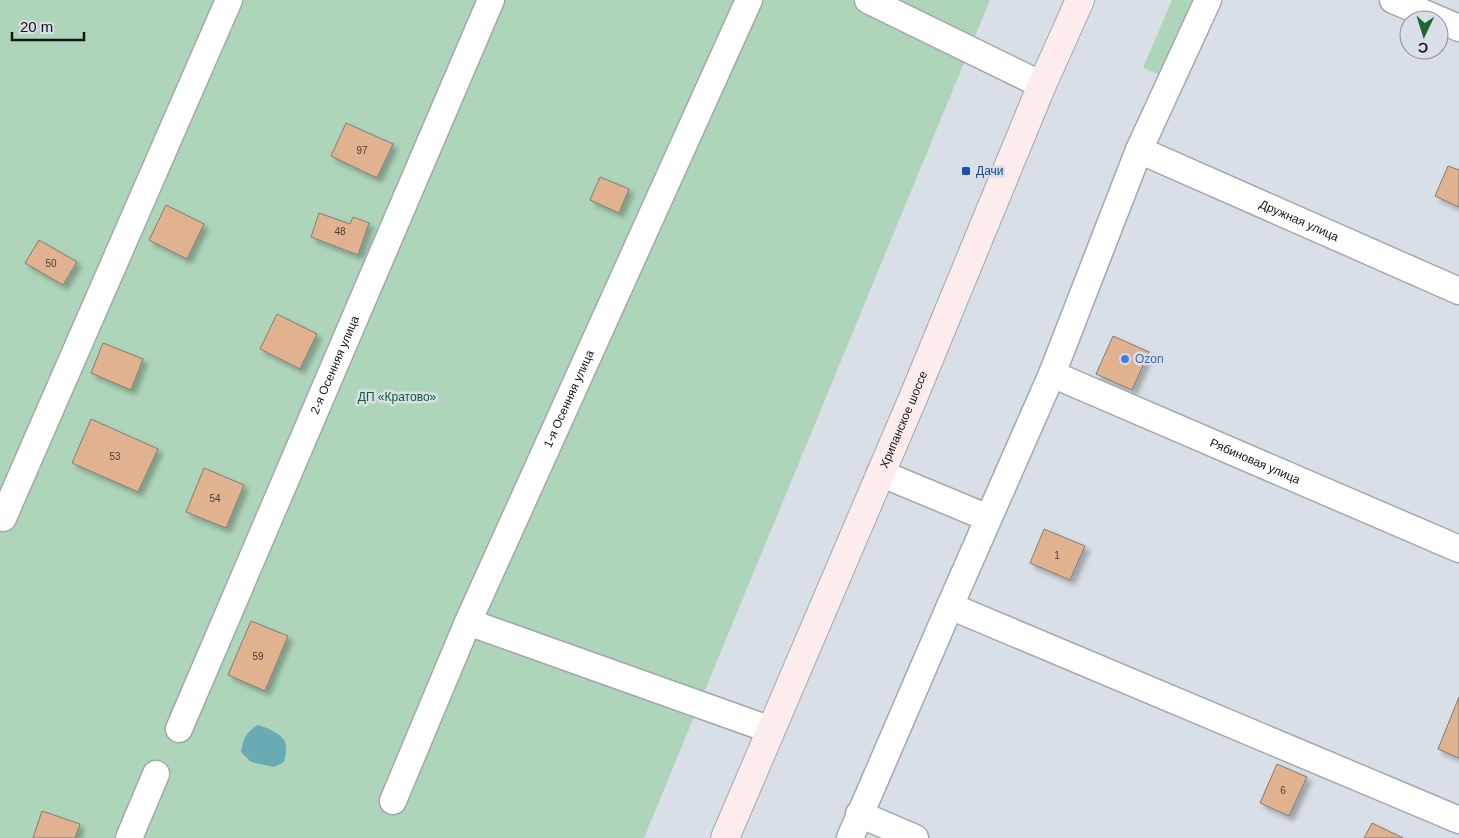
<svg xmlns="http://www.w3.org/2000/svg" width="1459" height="838" viewBox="0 0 1459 838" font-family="Helvetica,sans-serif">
<defs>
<filter id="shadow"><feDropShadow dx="4.5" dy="4.5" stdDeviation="2.5" flood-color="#0004"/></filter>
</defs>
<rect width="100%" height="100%" fill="#d8dfe6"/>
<g fill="#aed5ba">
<path d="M0 0H990L644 838H0Z"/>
<path d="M1172 0H1197L1165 77 1143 68Z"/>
</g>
<path fill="#68abb5" d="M258 725C267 728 285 734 286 746 287 751 285 757 284 762L274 767 251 762 241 752C243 739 246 732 258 725Z"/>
<g fill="#e0b290" stroke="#827a74" filter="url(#shadow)">
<path d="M346 123 393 144 377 178 331 156Z"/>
<path d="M1448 166 1459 170V207L1435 196Z"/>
<path d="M600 177 629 189 619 213 590 200Z"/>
<path d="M166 205 204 224 187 259 149 240Z"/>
<path d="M319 213 350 224 353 217 369 223 358 255 311 237Z"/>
<path d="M39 240 77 262 63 285 25 263Z"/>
<path d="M277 314 317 334 300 369 260 349Z"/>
<path d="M1113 336 1149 352 1132 390 1096 374Z"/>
<path d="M103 343 143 359 131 390 91 373Z"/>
<path d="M91 419 158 449 138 492 72 463Z"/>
<path d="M204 468 244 485 226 528 186 512Z"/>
<path d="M1044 529 1085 546 1070 580 1030 563Z"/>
<path d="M251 621 288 636 265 691 228 675Z"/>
<path d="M1459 697V758L1438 749Z"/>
<path d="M1277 764 1307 777 1289 816 1260 803Z"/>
<path d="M42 811 80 824 75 838H33Z"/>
<path d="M1372 823 1403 838H1364Z"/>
</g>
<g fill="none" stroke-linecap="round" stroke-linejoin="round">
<g stroke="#a1a8ae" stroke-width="29">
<g id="street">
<path d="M868 0 1042 85"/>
<path d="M1393 0 1459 28"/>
<path id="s1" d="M1139 150 1459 291"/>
<path id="s2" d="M1052 374 1459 549"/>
<path d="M880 473 988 518"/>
<path d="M3 518 229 0"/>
<path d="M950 606 1459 820"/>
<path d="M468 622 771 730"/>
<path id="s3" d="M179 729 491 0"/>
<path id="s4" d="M393 801 468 622 749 0"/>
<path d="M859 814 915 838"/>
<path d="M129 838 156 774"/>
<path d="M850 838 950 606 1052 374 1139 150 1208 0"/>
</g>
</g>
<g stroke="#a1a8ae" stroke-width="30">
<g id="secondary">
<path id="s5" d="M725 838 913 398 1042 85 1080 0"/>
</g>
</g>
<use href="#street" stroke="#fff" stroke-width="26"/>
<use href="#secondary" stroke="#fdecec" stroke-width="28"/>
</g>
<rect fill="#1a4fb4" stroke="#d8dfe6" stroke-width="2" x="961" y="166" width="10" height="10" rx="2.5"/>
<circle fill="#3f7fe0" stroke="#d8dfe6" stroke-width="2" cx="1125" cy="359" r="5"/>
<g text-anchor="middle" stroke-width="5" stroke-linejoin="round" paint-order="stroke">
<g font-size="10" fill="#463c35">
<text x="362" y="154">97</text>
<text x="340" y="235">48</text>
<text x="51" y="267">50</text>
<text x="115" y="460">53</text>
<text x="215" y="502">54</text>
<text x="1057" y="559">1</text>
<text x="258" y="660">59</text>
<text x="1283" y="794">6</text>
</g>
<g font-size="12" fill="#164399" stroke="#d8dfe6" text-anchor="start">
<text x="976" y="175">Дачи</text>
</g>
<g font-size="12" fill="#121417" stroke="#d8dfe6">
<text dy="4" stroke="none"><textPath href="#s1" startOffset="175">Дружная улица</textPath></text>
<text dy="4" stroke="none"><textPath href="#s3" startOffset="396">2-я Осенняя улица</textPath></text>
<text dy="4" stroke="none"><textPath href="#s4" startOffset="439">1-я Осенняя улица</textPath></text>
<text dy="4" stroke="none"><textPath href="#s5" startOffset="455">Хрипанское шоссе</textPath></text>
<text dy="4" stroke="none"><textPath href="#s2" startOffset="221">Рябиновая улица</textPath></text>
</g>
<g font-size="12" fill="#366cbe" stroke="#d8dfe6" text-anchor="start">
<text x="1135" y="363">Ozon</text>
</g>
<g font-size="12" fill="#0c5e35" stroke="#d8dfe6">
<text x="397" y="401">ДП «Кратово»</text>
</g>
</g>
<g transform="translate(1424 35) rotate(184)"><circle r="24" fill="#d8dfe6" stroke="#898e93"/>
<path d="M0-4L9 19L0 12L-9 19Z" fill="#1d6633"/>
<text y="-8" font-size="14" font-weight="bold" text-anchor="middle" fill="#121417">С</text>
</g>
<path d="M12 32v8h72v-8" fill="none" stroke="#121417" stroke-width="2.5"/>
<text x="20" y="32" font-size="15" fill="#121417" stroke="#d8dfe6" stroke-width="4" paint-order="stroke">20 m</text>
</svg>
